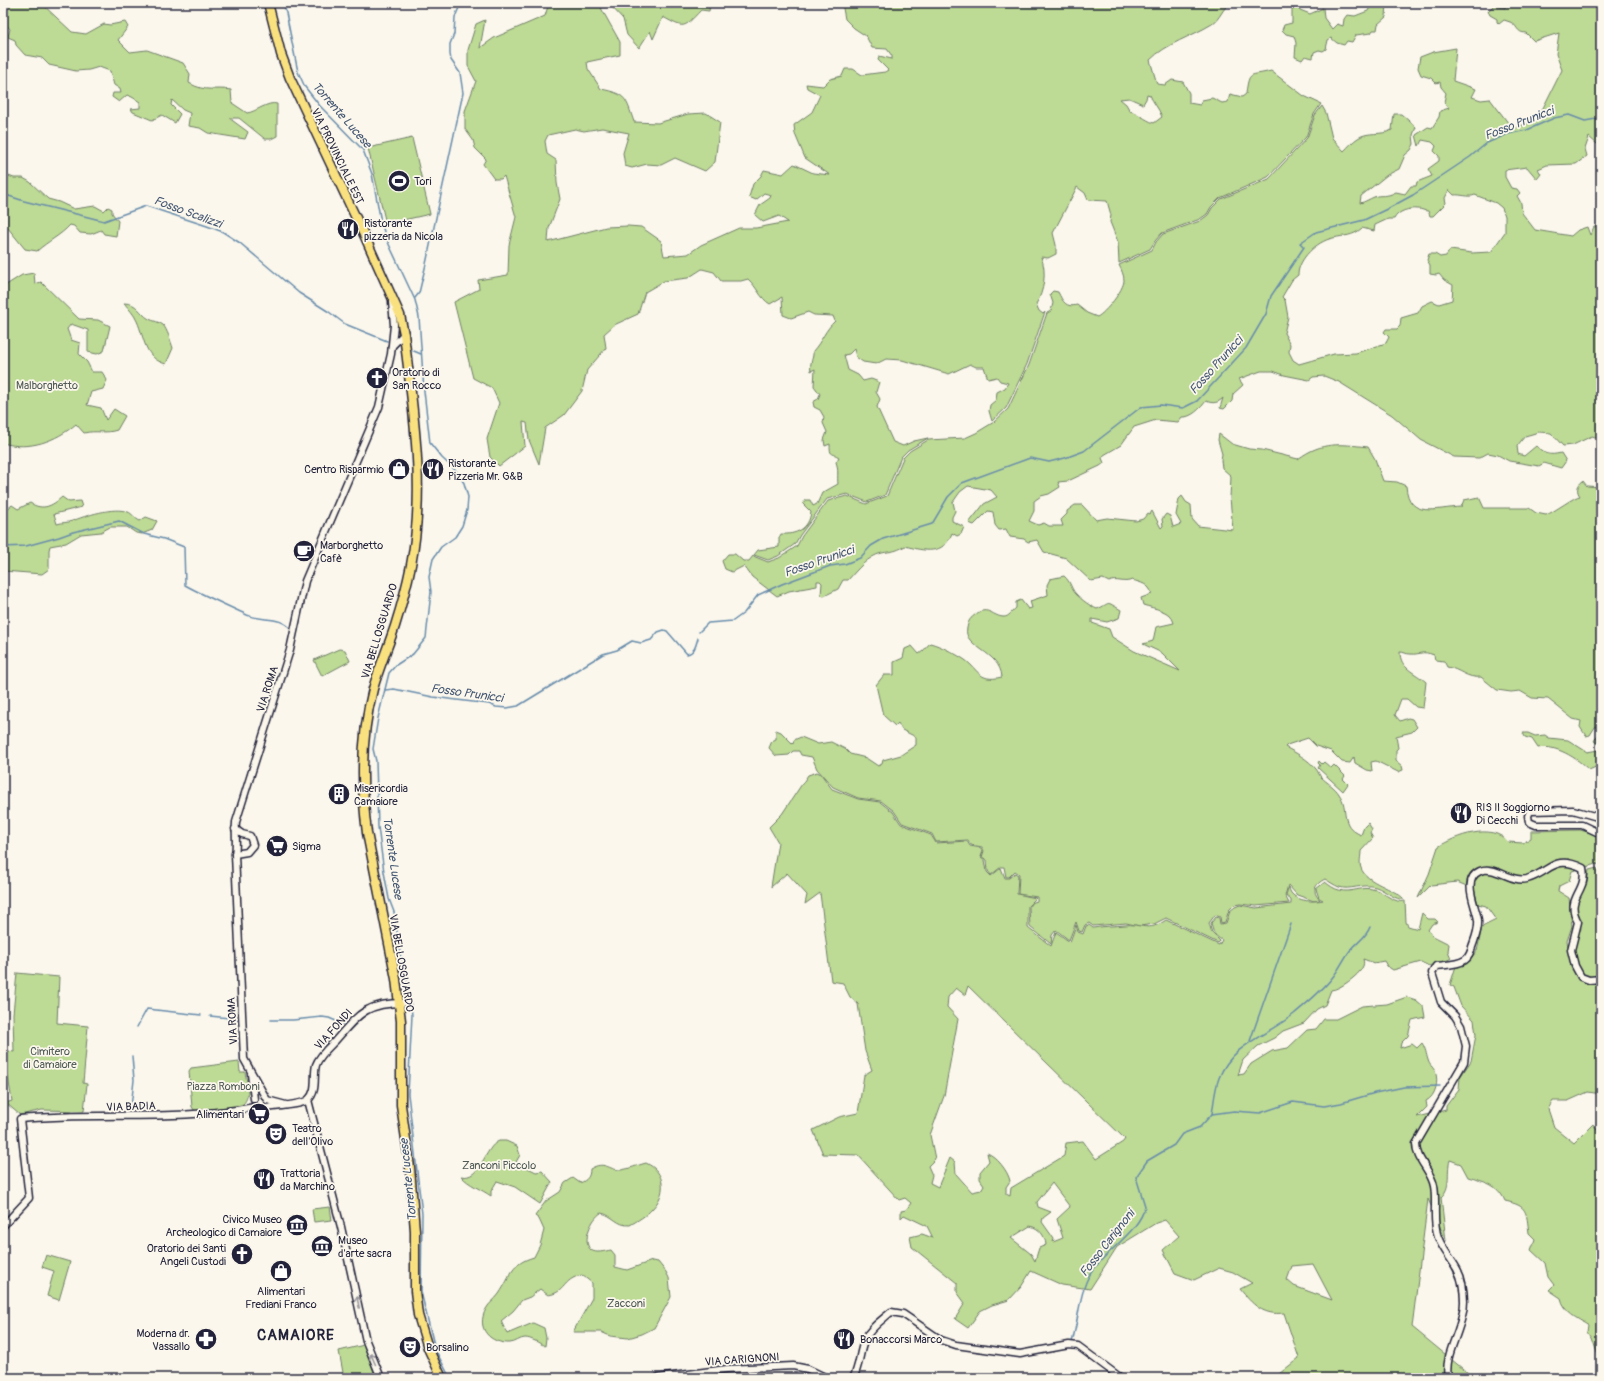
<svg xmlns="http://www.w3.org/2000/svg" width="1604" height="1381" viewBox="0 0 1604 1381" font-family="Pangolin,sans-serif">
<rect width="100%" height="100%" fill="#fbf7ec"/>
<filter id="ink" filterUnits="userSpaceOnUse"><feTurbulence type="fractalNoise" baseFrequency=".025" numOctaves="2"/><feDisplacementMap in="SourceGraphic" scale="8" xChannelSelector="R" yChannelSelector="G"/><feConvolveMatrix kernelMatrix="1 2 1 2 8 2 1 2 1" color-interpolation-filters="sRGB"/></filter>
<g filter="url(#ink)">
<g fill="#bddb94" stroke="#707e68" fill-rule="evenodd">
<path d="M3 3H41L72 32 86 34 104 24 110 25 125 22 128 27 118 40 130 52 147 50 183 63 190 74 189 83C206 93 215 87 231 90L232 103 247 113C256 112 268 101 277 104V136L271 139H265L239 118H229L248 132 245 139 208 133 200 128 188 126 190 113 183 110 172 100 171 105 180 114 175 123 162 115 152 120 133 112 131 109 140 108V102L132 97 127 95 119 102 112 97 113 93H121L120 89 114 85 110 71 99 67 89 70 76 71 49 65 42 58 25 55 16 45 15 40 8 37 10 29C2 21 3 14 3 3Z"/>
<path d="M549 3H710L709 11 701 10C683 29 685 29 663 17L653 39 650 31 639 48 627 35 623 19 611 6 601 8 620 42V55L587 62 588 69 601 89C627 94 626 99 634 122L658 123 688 114 706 113 720 122 715 162 705 171 675 158 661 165 647 164 632 168 625 166 623 153 629 133 602 128 584 131 575 129 548 135 545 141 547 154 556 160 557 183 560 199 549 228 548 242 606 227 628 226 641 227 661 241 664 256 688 254 701 245 739 228H756L788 222 779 216 763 222 755 215 760 205 770 198 771 195 764 193 756 200 749 197 753 184 761 176 764 170 783 174 794 164 813 173 830 175 805 158 795 134 794 125 812 112 820 95 807 88 806 84 823 86 830 79 842 76 845 69H853L862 75 885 72 888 70 878 60 879 56 892 59V56L887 49 872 48 866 36 854 28 845 19 842 3H1230C1222 9 1220 19 1212 24 1191 37 1167 43 1150 60L1157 84 1165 85 1172 80 1183 82 1189 93V103L1200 105 1202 100 1212 98 1222 103 1228 102 1230 94 1242 97 1246 94C1249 69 1250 77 1271 71L1304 96 1321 104 1314 114 1306 137 1268 177 1220 198 1211 207 1207 214 1200 219 1162 233 1155 241 1150 249 1119 263 1118 242 1110 222 1111 215 1107 201 1088 200 1085 193 1077 187 1053 233 1056 245V254L1048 258 1041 257C1047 271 1044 292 1036 304L1039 311 1043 314 1045 312 1027 364 1006 408 992 421 989 411 990 405 996 400 997 392 1005 388 1008 383 1000 381 997 377 988 379 984 367H976L970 364 949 374 902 360 886 359 876 364 863 362 856 357 854 349 849 354 844 355 848 370 858 375 863 381 871 379 879 382 876 392 880 399 877 407 893 442 903 446 914 441 928 438 908 450 901 457 885 495 867 502 847 494 827 499 800 535 795 544 778 556 768 560 754 555 758 550 779 547V538L781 534C796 535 809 529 811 512L803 504 805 500H810L813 506 817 504 822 493 838 484C837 476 839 470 836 462L839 457C831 452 830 456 830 444L825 446 824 440 827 432 823 423 824 417 820 410 814 407 813 402 818 399 820 394 814 386 815 369 811 371C809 363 814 358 813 351 822 341 825 330 835 321L833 316 814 315 808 312 791 318 783 315 782 297 770 304C760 298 757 287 748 279L741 281H721L714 272 702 269 688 278 664 281 645 292 638 314 614 325 604 334 606 348 587 370 582 391 564 415 545 428 539 464 529 440 527 423 523 422 525 446 499 466 490 457 487 439 499 403 492 388 473 378 454 302 479 289 478 280 508 275 509 245 516 217 504 176 501 179H494L483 164 486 159 475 148 473 140 465 129V111L476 81 468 66V50L476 24 485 20 480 48 494 38 545 16ZM1147 94 1150 95C1153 103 1159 108 1162 117L1154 123C1145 120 1138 113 1130 111L1126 104 1120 99 1129 98 1143 104 1146 99Z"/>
<path d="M1292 3H1298L1300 10 1310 14 1323 8 1324 18 1332 29 1337 24 1343 26 1344 19 1347 15 1355 16 1368 11 1372 3H1387L1386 17 1378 24 1377 30H1373L1371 33 1356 35 1352 42 1347 41 1344 45 1337 43 1331 38 1328 40 1326 49 1323 51 1319 50 1314 52 1313 58 1305 56 1302 60 1295 57 1296 43 1294 36 1286 34 1282 30 1284 25 1292 23Z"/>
<path d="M1504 3H1601V143L1597 144 1589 137 1585 149 1587 156 1576 164 1547 165 1538 169 1541 174 1537 179 1527 167 1505 170V177L1511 188 1517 189 1520 193 1517 196 1521 203 1522 213 1535 230 1571 236 1578 230 1587 227 1590 235 1594 227 1601 226V439L1592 436 1573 445 1563 446 1551 433 1539 432 1525 436 1517 446 1518 454 1524 456 1536 446C1545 454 1549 456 1561 453L1566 461 1561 468 1544 463 1539 466 1509 461 1498 455 1488 453 1479 458 1454 457 1421 440 1392 415 1339 382 1324 376 1313 377 1309 380 1284 375 1273 371H1261L1239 379 1243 385 1233 394 1232 401 1224 409 1220 408 1223 398C1218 403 1213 404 1206 401 1201 408 1191 418 1182 417L1178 422 1156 420 1134 427 1121 445 1104 455 1102 458 1104 463 1100 466 1068 481 1058 482 1060 487 1049 494 1041 496 1034 501V511L1029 521 1038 525 1044 523 1049 526H1063L1061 520 1067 514V511L1075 505H1082L1096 520 1107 518 1136 521 1143 519 1148 513 1150 514 1152 511 1161 528 1163 526 1162 519 1166 514 1170 516 1173 527 1181 524 1176 515 1179 499 1182 496 1186 502 1191 505 1192 519 1198 526 1233 530 1230 498 1231 476 1222 468 1221 460 1222 454 1218 440 1219 434 1232 444 1249 449 1262 450 1298 459C1322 441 1340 444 1368 447L1375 459 1383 481 1397 482 1406 486C1409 520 1436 508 1461 507L1464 500 1479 497 1484 508H1529L1536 513 1546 515C1554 512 1575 496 1580 496 1576 491 1577 485 1583 481L1587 486 1601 487V727L1600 726 1595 727 1590 735 1586 736 1580 727 1581 721 1573 719 1548 699 1532 698 1520 691 1511 692 1497 690 1481 677C1467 679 1460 669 1447 667L1444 661 1435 660 1434 655C1421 650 1421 655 1410 654 1406 654 1404 652 1400 652 1400 669 1415 672 1426 682L1423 708 1416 707 1407 699H1401L1395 715 1400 721 1408 718 1412 719 1417 727 1412 732 1396 736 1398 748 1396 750V761L1402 766 1403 770 1398 772 1376 761 1371 762 1372 771 1367 770 1355 763 1354 757 1350 763 1342 762 1331 751 1316 746 1308 738 1287 745 1285 747C1296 753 1308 759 1316 769 1318 771 1319 775 1321 777 1327 783 1335 787 1339 794 1350 809 1338 825 1361 835L1364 827 1368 823 1372 829 1370 833 1373 838 1361 851C1361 856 1359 863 1361 868 1366 883 1394 888 1404 899 1396 901 1385 890 1376 887 1362 883 1350 891 1339 887 1334 885 1330 882 1325 879 1315 884 1311 891 1320 900L1314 901 1297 895 1288 885 1285 896 1289 903 1256 906 1240 904 1234 905 1229 910 1225 922 1221 923 1220 917 1215 915 1209 923 1212 933 1220 941 1218 943 1166 918 1154 924 1140 926 1126 923 1093 926 1089 923 1085 925 1082 932 1079 931 1076 922 1069 940 1056 930 1052 935 1051 944 1030 927 1029 907 1031 903 1037 901V897L1018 894 1019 874 1015 871 1009 877H1006L1004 867H1001L991 875 988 871 987 860 982 857 984 851 982 847 971 845 968 840 936 842 932 834 902 823 894 811 881 801 858 798 833 787 817 769 812 757 801 755 799 751H793L789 755 776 756 769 748 772 741 776 739V730L781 732 793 744 794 740 801 737 818 744 831 742 845 749 850 754 866 758 878 766 882 764 883 760 901 755 916 745V737L902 730 898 723 895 726 883 715 876 685 884 675H894V662L903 658 905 649 912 646 919 654 923 651 930 643C941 646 952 652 962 658 979 668 977 683 1002 677 1000 651 962 647 967 628 969 619 970 619 976 614 988 605 993 617 1004 617 1009 617 1012 611 1016 608V602L1021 600 1028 609 1032 608 1030 601 1048 595 1047 585 1050 579 1064 576C1071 582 1071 589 1076 594 1082 600 1090 606 1097 609 1112 603 1104 600 1121 610L1119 618 1107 622 1092 619V623L1109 629 1112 637 1134 651 1180 671 1162 653 1143 644 1153 641 1156 627 1174 623C1171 610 1155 609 1143 605L1141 598 1152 594C1149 584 1142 583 1132 580 1124 584 1116 578 1109 582L1103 579 1091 581 1066 558 1044 552 1037 540 1028 542 1024 539 1010 537 1006 529 999 530 995 525 993 512 988 511 974 525 969 523 984 504 997 497 991 490 968 486 960 492 953 502 955 511 952 517V521L964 527 961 534 957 536 952 533C944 556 924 551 905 546 895 552 892 551 882 553 868 556 857 570 848 580H843L838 589 824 596 821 595 822 583 820 581H817V586L789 591 777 596 752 577 744 566 732 572 725 569 722 561 728 554H735L743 561H749L753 556 768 562 779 558 797 546 802 536 828 501 847 496 866 504 887 496 903 458 910 451 928 440 965 438 976 433 994 422 1008 409 1029 365 1047 313 1051 311 1053 303 1050 294 1053 291 1058 292C1063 302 1066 308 1077 305L1087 313 1097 317C1105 313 1124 290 1124 280 1124 275 1121 269 1119 265L1152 250 1156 242 1163 234 1200 221 1208 215 1212 208 1221 199 1269 179 1307 138 1315 115 1322 106 1326 113 1332 138 1344 151C1348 147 1353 141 1358 138 1368 131 1381 136 1392 130L1394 114H1401L1416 127 1413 135 1414 144 1411 150 1405 155 1399 169 1387 175 1361 196 1360 203C1365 202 1369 199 1374 197 1381 194 1385 198 1396 192L1405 194 1411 186H1416L1417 182 1432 176 1428 169 1439 161V156L1434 151 1436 146 1432 142 1422 140 1419 146 1416 135 1428 127 1432 128 1439 117 1440 111 1449 108 1444 102 1446 93 1441 87 1440 82 1436 83 1431 78 1421 75 1418 68 1420 57 1433 52 1456 48 1453 81 1476 89 1472 97 1481 100 1490 99 1509 124 1514 128 1531 122 1539 116 1562 70 1556 54 1559 33 1534 41 1526 33C1516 33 1518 25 1510 22 1508 21 1506 21 1504 20L1499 24 1497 22V19L1490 15 1488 11 1494 5 1505 8ZM1449 190 1454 195C1461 194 1469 198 1475 195L1496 203 1502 208 1505 216V232L1491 252 1472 253 1450 250 1446 256 1440 257 1435 254H1429L1427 260 1430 265V274L1436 275 1439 274 1444 280 1453 285 1452 300 1439 304 1432 301 1422 306 1418 313 1401 318 1400 326 1397 329H1386L1384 332 1389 337 1386 343 1356 353 1334 354 1299 364 1293 360 1289 352 1290 344 1284 333 1288 317 1285 300 1282 297 1292 280 1298 275C1298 259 1317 241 1333 238 1345 235 1352 237 1362 228L1374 231 1375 225 1388 219H1394C1398 211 1409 208 1418 209 1422 209 1424 211 1428 211L1430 216H1433L1446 203 1445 198Z"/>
<path d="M412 138 430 214 386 224 368 148Z"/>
<path d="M3 174 14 178H23L30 182 48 199 59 202 74 209 95 206 104 211 108 207 112 209V213L118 221 116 236 104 234 101 230 91 234 80 233 74 226 70 225C60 236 48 241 37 251L25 249 3 222Z"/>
<path d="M34 273 35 284 41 282 79 319 98 320 110 326 104 351 97 354 88 352V330L71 324 67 329 71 340 80 343 79 354 87 362 92 372H102L107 380 103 389 91 392 87 405 101 408 106 420 114 409 125 416 117 430C106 434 96 430 84 433L76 424C56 441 29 451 3 443V287L22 275Z"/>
<path d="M124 303C138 303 139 313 149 319 153 321 160 322 163 325 167 329 171 342 173 348L166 364C144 358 145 339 137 321 134 314 129 309 124 303Z"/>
<path d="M62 497 69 502 80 501 82 507 54 514 57 524C63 522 67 523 72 521 85 516 114 506 128 512 132 513 135 519 140 521L146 517 157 521 152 530 142 534 136 533 127 527H110L101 532 81 534 66 543 50 546 49 550V569L42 574 3 571 4 512 12 505 18 509 30 503C43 511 52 506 62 497Z"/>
<path d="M339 649 345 650 350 661 322 676 314 660Z"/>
<path d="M1523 733H1528L1535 736 1545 735 1549 738 1568 740 1587 752 1598 750 1601 746 1594 741 1597 736 1601 734V769L1598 766 1589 770C1577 758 1555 744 1538 748L1532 739 1525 737Z"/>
<path d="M1319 761 1322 764 1324 762 1331 768 1334 765 1345 776 1343 779 1348 784 1343 791 1318 768 1320 765 1318 763Z"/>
<path d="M817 772 821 774 832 789 858 799 880 802 893 812 901 824 931 835 936 843 967 841 970 846 981 848 983 851 981 857 985 860 987 872 991 876 1001 868 1005 878H1009L1015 873 1018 875 1017 894 1036 898 1028 906V928L1051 946 1056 932 1070 942 1076 925 1078 932 1083 934 1086 926 1089 925 1093 928C1104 926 1115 926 1125 925 1141 923 1148 933 1166 920L1219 945 1222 940C1214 936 1213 932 1211 923L1216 917 1219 918 1220 924 1226 923 1230 911 1235 907 1240 905 1256 908 1291 904V900L1286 896 1288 887C1289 889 1290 891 1291 893 1298 902 1314 902 1323 900L1319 898 1316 889 1325 882C1329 885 1334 889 1339 890 1351 894 1362 885 1376 890 1385 893 1395 904 1405 901L1406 922 1408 926 1418 929 1422 913 1428 919H1435L1438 922 1432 924 1428 930 1433 936 1449 944 1448 951 1451 958C1446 962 1436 963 1429 966L1421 962 1393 970 1387 966 1384 961 1374 963 1363 959C1364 962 1364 965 1362 968 1359 975 1339 990 1331 990L1325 1005 1317 1009 1304 1023 1283 1031 1274 1038 1258 1046 1243 1060 1238 1075 1244 1074 1251 1064 1272 1051 1288 1048 1307 1030 1316 1029 1324 1019H1336L1362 1006 1387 1004 1407 997 1416 1000 1423 1006 1425 1017 1412 1020 1408 1036 1401 1043 1400 1048 1412 1044 1417 1048 1422 1043C1426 1049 1426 1054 1428 1060 1429 1065 1433 1067 1435 1071 1439 1081 1436 1096 1426 1101L1427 1107 1417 1117 1446 1110V1106L1459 1089 1460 1077 1471 1061 1476 1035 1474 1020 1461 1006 1454 987 1450 985 1456 966C1481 956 1476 952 1482 927L1496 920 1486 906 1478 904 1474 889 1457 882 1431 885 1418 898 1429 874 1438 847C1455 836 1492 822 1508 842L1523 843 1531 838V831L1580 830 1595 834 1601 849V866L1597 864 1572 871 1569 881 1559 886 1558 891 1569 898 1572 926 1567 941 1571 966 1580 979 1583 976C1574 955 1568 950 1581 929L1575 905 1587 883 1589 870 1597 868C1603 882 1596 900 1597 915 1597 930 1600 942 1598 957L1601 956V1094L1588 1092 1568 1101H1553L1548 1109 1554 1127 1574 1143 1593 1124 1597 1130 1601 1127V1364L1592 1338 1587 1331 1588 1324C1577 1317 1564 1312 1561 1298L1549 1290 1554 1285 1548 1277 1545 1263 1531 1250 1535 1239 1529 1233C1526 1211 1528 1206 1505 1201 1497 1183 1484 1182 1468 1177L1461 1164 1450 1160C1446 1173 1452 1187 1441 1197L1446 1241 1428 1199 1412 1327 1474 1378H1274L1299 1358 1284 1313C1263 1316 1252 1304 1240 1289L1252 1283 1233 1272 1219 1268 1194 1280 1175 1273 1163 1250 1179 1236 1165 1220 1156 1223 1117 1247 1090 1289 1062 1285 1031 1271 1021 1287 1009 1300 992 1305 980 1311 968 1328 955 1319 965 1303 957 1292V1283L912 1247 910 1237 922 1234 933 1238 927 1226 904 1215 901 1218V1211L906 1210 911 1203 905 1198 899 1200 858 1155 823 1154 813 1130 839 1117 858 1113 864 1075 872 1070 865 1051 858 1004 850 997 843 983 831 981 820 893 805 904 807 895 787 873 771 887 778 842 769 827 782 814 808 775ZM968 986 1125 1139 1123 1142 1096 1159 1083 1141 1066 1143 1064 1156 1011 1188 1010 1196 1006 1194V1187L1010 1181C1008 1171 996 1156 987 1153L989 1161 980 1172V1179L984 1185 981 1190 972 1192 956 1174 955 1162 950 1158 938 1187 930 1183 932 1175 928 1166 935 1159 930 1135 944 1096 958 1019 947 1007 948 997 956 988 965 995ZM1052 1183 1070 1207 1057 1219 1063 1238 1053 1242 1054 1239 1042 1222 1043 1218 1051 1212 1038 1207 1037 1202ZM1030 1226C1039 1228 1045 1235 1046 1245L1039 1248 1035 1261 1031 1254 1011 1238ZM1313 1264 1332 1300 1294 1286 1287 1280 1292 1266Z"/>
<path d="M17 973 59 977 57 1023 88 1026 83 1083 87 1084 84 1111 42 1110 20 1115 6 1103 12 1101 8 1077 3 1076V1050L14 1052 13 1014Z"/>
<path d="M239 1062 240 1072H245C247 1084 252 1097 241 1106L195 1111 192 1107 189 1071 191 1068Z"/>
<path d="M499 1141H506L517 1146 520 1155 516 1162 536 1172 542 1171 552 1182 540 1204 515 1187 497 1181 491 1191V1196C481 1189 469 1185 461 1176 481 1181 484 1147 499 1141Z"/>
<path d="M646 1163C666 1172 667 1194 652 1209 647 1215 637 1221 630 1225 617 1226 613 1215 601 1213 592 1218 581 1241 591 1250 596 1254 605 1251 611 1250L615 1255V1267L627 1270 652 1261 658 1262 666 1272 669 1278 671 1297 654 1328 642 1334 628 1338 610 1336 601 1332H573L592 1298V1283L582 1275C562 1279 566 1293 548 1295L540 1289 530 1297 522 1300 513 1311 501 1321 507 1334 533 1323 544 1328 546 1338 545 1346C539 1343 531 1338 525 1338 520 1338 515 1343 510 1343 491 1344 475 1329 486 1309 489 1303 495 1300 499 1294 512 1275 510 1264 534 1257L540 1245 544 1230 539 1219 535 1216 546 1201 560 1192 565 1183 573 1178 580 1183C587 1180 590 1177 590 1169 605 1160 608 1170 621 1170 629 1169 638 1165 646 1163Z"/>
<path d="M330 1207 332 1220 314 1222 312 1209Z"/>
<path d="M46 1255 70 1262 59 1300 47 1296 54 1271 42 1267Z"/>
<path d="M364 1345 376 1378H344L339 1351Z"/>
</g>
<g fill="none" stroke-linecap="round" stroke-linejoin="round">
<g stroke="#688cac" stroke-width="1.5">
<path d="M284 3 298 72 305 87 320 106 363 150 372 174 381 222 386 238 415 300 419 317 424 391 430 443 442 458 456 471 464 483 468 497 467 510 462 526 455 537 441 547 433 559 429 577 431 592 426 638 413 654 396 665 389 673 378 718 373 749 376 761 378 827 384 872 389 899 394 912 401 959 408 984 412 1015 408 1094 422 1214 421 1292 435 1349 450 1378"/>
<path d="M3 194 24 201 104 221 146 206 207 226 223 232 240 243 299 293 329 312 345 324 387 341"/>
<path d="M415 298 419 293 426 264 463 93 460 73 451 60 450 54V44L454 34 455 17 461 3"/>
<path d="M409 349 421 354"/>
<path d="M3 547 26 546 59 537 73 532 119 521 144 534 164 539 184 547 185 585C205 596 226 605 247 615 263 622 280 615 292 630"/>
<path d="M699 632 708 623 733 621 744 613 758 595 782 584 830 566 845 564 860 558 871 546 883 539 932 524 948 497 962 483 1030 458 1049 462 1065 458 1084 451 1141 407 1161 405 1183 408 1197 401 1246 348 1266 314 1271 296 1304 247 1300 243 1316 232 1364 220 1389 208 1413 195 1470 157 1487 143 1508 134 1527 130 1554 118 1569 115 1585 121 1601 118"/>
<path d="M385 690 394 689 433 697 489 704 496 707 507 708 518 706 603 654 617 650 632 641 641 643 651 640 658 632 664 630 667 631 687 654C695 652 696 645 698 638"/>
<path d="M371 787 376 790"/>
<path d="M210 1016 239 1019"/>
<path d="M271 1020H293L322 1017 329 1018 343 1024"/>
<path d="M137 1027 147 1009 201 1015"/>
<path d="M1250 1041 1291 924"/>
<path d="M131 1107 134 1080 132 1056"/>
<path d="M1212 1114C1214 1102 1215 1088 1219 1078 1232 1044 1268 1035 1294 1014 1307 1003 1322 991 1332 978 1339 970 1343 960 1349 952 1356 943 1366 938 1370 927"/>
<path d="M1072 1342C1078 1323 1079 1297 1087 1280 1098 1255 1140 1233 1145 1206L1136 1177 1147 1161 1174 1145 1182 1134 1200 1127 1212 1114 1234 1111 1260 1113 1293 1102 1324 1106 1341 1103 1375 1093 1404 1087 1440 1086"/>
</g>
<g stroke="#22223b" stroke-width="9">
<g id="minor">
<path d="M392 346 404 334"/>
<path d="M1601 818 1573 810 1530 811 1528 816 1529 822 1536 825H1582L1601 834"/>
<path d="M235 854 247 852 253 845 250 836 242 834 235 829"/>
<path d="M251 1074 254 1099"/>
<path d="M308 1100 341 1227 366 1341 381 1378"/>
<path d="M286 1105 267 1100 244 1059 235 854C237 844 235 834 236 822L290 650 305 581 379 407 391 354 394 325 392 302"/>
<path d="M3 1226 29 1198 20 1119C98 1112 178 1121 255 1107L260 1109C271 1106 300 1106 308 1100 318 1091 313 1077 316 1065 319 1056 328 1048 335 1041 358 1015 365 1003 403 1003"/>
<path d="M657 1378 727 1369 793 1366 808 1369 827 1378"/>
<path d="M853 1378C860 1366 859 1352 865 1339 870 1328 882 1320 891 1312L903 1314 941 1340 956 1345 1020 1354 1069 1345 1078 1346 1121 1378"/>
<path d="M1448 1378C1444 1356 1458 1337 1462 1316 1465 1306 1464 1293 1462 1283 1459 1265 1444 1254 1438 1237 1432 1221 1437 1203 1434 1186 1431 1170 1416 1160 1416 1144L1464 1062 1466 1046 1461 1026 1455 1016 1441 1002 1432 973 1436 966C1444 965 1458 965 1465 960 1469 957 1471 952 1472 947 1475 938 1479 930 1478 920 1476 906 1461 879 1480 871 1495 865 1511 883 1527 879 1551 872 1553 854 1583 868 1588 893 1564 897 1578 922L1571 950 1575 966 1581 977 1589 980 1601 979"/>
</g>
</g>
<g stroke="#22223b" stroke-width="11">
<path id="major" d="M268 3 281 54 290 78 365 237 400 315 404 334C413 411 426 488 411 565 407 585 401 607 395 626 388 647 379 668 373 689 361 735 361 786 367 833L396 979 401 1021V1105L410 1167 415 1231V1291L418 1315 428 1348 442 1378"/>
</g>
<use href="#minor" stroke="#fbf7ec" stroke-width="6"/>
<use href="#major" stroke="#fae180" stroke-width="8"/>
</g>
<defs><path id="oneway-shaft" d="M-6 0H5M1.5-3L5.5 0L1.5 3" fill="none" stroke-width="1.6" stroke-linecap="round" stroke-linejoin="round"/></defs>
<g stroke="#99979c">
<use href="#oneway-shaft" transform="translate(358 1302) rotate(-102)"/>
<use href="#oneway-shaft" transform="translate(373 1359) rotate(-114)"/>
</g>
</g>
<defs>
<g id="stadium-disc" transform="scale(1.15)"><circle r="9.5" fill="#22223b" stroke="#fbf7ec"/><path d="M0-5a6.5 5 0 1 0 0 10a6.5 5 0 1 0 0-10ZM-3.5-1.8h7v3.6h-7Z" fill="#fff"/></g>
<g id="restaurant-disc" transform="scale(1.15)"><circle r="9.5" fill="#22223b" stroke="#fbf7ec"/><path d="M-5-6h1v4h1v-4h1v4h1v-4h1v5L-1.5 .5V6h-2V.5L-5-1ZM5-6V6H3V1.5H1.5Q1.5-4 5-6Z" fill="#fff"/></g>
<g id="church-disc" transform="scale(1.15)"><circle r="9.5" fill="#22223b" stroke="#fbf7ec"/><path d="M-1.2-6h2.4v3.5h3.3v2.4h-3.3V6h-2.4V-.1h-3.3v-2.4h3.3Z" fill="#fff"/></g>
<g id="shop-disc" transform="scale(1.15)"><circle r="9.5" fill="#22223b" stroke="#fbf7ec"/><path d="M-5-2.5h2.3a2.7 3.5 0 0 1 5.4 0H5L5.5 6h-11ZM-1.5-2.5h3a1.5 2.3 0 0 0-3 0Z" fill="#fff"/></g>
<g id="cafe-disc" transform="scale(1.15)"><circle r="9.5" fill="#22223b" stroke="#fbf7ec"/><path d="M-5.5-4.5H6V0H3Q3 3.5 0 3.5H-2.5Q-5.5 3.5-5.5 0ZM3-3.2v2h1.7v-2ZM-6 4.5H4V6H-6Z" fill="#fff"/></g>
<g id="building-disc" transform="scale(1.15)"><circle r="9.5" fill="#22223b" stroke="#fbf7ec"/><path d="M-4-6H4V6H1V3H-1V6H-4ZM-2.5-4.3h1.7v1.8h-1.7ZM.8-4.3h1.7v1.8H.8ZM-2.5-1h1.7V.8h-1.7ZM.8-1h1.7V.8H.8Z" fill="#fff"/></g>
<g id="supermarket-disc" transform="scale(1.15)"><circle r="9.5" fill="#22223b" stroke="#fbf7ec"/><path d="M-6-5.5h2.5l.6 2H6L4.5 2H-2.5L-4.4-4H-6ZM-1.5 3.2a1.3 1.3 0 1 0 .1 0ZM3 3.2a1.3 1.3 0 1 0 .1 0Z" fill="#fff"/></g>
<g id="theatre-disc" transform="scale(1.15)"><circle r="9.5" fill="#22223b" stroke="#fbf7ec"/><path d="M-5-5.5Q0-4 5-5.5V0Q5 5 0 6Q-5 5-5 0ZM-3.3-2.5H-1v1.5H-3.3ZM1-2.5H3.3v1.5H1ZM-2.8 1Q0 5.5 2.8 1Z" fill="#fff"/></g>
<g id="museum-disc" transform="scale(1.15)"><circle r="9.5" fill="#22223b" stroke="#fbf7ec"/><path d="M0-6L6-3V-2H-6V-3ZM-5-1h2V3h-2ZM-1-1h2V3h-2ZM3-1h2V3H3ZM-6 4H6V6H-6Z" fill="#fff"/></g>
<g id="pharmacy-disc" transform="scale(1.15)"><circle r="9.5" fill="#22223b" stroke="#fbf7ec"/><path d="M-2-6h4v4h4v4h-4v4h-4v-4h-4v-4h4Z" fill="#fff"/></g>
</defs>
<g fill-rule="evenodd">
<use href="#stadium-disc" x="399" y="181"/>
<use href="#restaurant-disc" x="348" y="229"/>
<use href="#church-disc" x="377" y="378"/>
<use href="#shop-disc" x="399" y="469"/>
<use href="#restaurant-disc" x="433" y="469"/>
<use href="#cafe-disc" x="304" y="551"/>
<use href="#building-disc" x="339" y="794"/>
<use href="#restaurant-disc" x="1461" y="813"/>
<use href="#supermarket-disc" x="277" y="846"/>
<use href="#supermarket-disc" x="259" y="1114"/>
<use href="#theatre-disc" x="276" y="1134"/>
<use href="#restaurant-disc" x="264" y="1179"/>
<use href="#museum-disc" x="297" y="1225"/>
<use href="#museum-disc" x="322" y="1246"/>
<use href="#church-disc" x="242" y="1254"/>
<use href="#shop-disc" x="281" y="1271"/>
<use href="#pharmacy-disc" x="206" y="1339"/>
<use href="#restaurant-disc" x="844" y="1339"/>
<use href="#theatre-disc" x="410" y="1347"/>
</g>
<g text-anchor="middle" stroke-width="3.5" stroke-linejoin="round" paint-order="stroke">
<g font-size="11" fill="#22223b" stroke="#fbf7ec">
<text transform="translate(338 156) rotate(64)" y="4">VIA PROVINCIALE EST</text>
<text transform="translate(379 631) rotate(-73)" y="4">VIA BELLOSGUARDO</text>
<text transform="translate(267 689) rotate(-72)" y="4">VIA ROMA</text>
<text transform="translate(402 963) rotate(80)" y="4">VIA BELLOSGUARDO</text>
<text transform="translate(232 1021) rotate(-93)" y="4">VIA ROMA</text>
<text transform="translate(333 1029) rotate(-48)" y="4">VIA FONDI</text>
<text transform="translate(131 1106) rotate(-2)" y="4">VIA BADIA</text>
<text transform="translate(742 1359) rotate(-4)" y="4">VIA CARIGNONI</text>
</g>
<g font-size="11" fill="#22223b" stroke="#fbf7ec" text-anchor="start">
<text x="414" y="185">Tori</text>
<text x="364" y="227">Ristorante<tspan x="364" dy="13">pizzeria da Nicola</tspan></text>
<text x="392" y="376">Oratorio di<tspan x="392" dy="13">San Rocco</tspan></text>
<text x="448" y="467">Ristorante<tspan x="448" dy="13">Pizzeria Mr. G&amp;B</tspan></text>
<text x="384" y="473" text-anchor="end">Centro Risparmio</text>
<text x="320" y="549">Marborghetto<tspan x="320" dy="13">Cafè</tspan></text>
<text x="354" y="792">Misericordia<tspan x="354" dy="13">Camaiore</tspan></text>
<text x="1476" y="811">RIS Il Soggiorno<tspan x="1476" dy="13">Di Cecchi</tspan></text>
<text x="292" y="850">Sigma</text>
<text x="244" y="1118" text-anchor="end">Alimentari</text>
<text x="292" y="1132">Teatro<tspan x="292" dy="13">dell'Olivo</tspan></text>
<text x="280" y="1177">Trattoria<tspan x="280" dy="13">da Marchino</tspan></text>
<text x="282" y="1223" text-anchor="end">Civico Museo<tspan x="282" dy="13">Archeologico di Camaiore</tspan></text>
<text x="338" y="1244">Museo<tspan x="338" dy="13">d'arte sacra</tspan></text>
<text x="226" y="1252" text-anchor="end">Oratorio dei Santi<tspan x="226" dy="13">Angeli Custodi</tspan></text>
<text x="281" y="1295" text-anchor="middle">Alimentari<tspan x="281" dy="13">Frediani Franco</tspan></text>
<text x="190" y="1337" text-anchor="end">Moderna dr.<tspan x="190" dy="13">Vassallo</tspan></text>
<text x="860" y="1343">Bonaccorsi Marco</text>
<text x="426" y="1351">Borsalino</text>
</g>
<g font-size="11" fill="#505a56" stroke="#fbf7ec">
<text x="47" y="389">Malborghetto</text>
<text x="50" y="1055">Cimitero<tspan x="50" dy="13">di Camaiore</tspan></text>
<text x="223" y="1090">Piazza Romboni</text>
<text x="499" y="1169">Zanconi Piccolo</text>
<text x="626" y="1307">Zacconi</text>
</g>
<g font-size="12" font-style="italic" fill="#455773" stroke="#fbf7ec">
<text transform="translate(342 115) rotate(49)" y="4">Torrente Lucese</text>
<text transform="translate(1519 123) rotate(-21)" y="4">Fosso Prunicci</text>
<text transform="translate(188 212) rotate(20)" y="4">Fosso Scalizzi</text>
<text transform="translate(1216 365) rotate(-48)" y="4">Fosso Prunicci</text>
<text transform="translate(819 561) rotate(-19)" y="4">Fosso Prunicci</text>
<text transform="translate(467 693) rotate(8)" y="4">Fosso Prunicci</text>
<text transform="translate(393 858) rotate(82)" y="4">Torrente Lucese</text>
<text transform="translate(408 1180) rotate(-96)" y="4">Torrente Lucese</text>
<text transform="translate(1107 1243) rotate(-52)" y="4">Fosso Carignoni</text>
</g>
<g font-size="15" font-weight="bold" letter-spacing="1" fill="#22223b" stroke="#fbf7ec">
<text x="296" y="1340">CAMAIORE</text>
</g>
</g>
<rect width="1604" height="1381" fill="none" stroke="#fbf7ec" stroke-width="16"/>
<rect x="8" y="8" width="1588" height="1365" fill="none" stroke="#22223b" stroke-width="1.5" filter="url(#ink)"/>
</svg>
